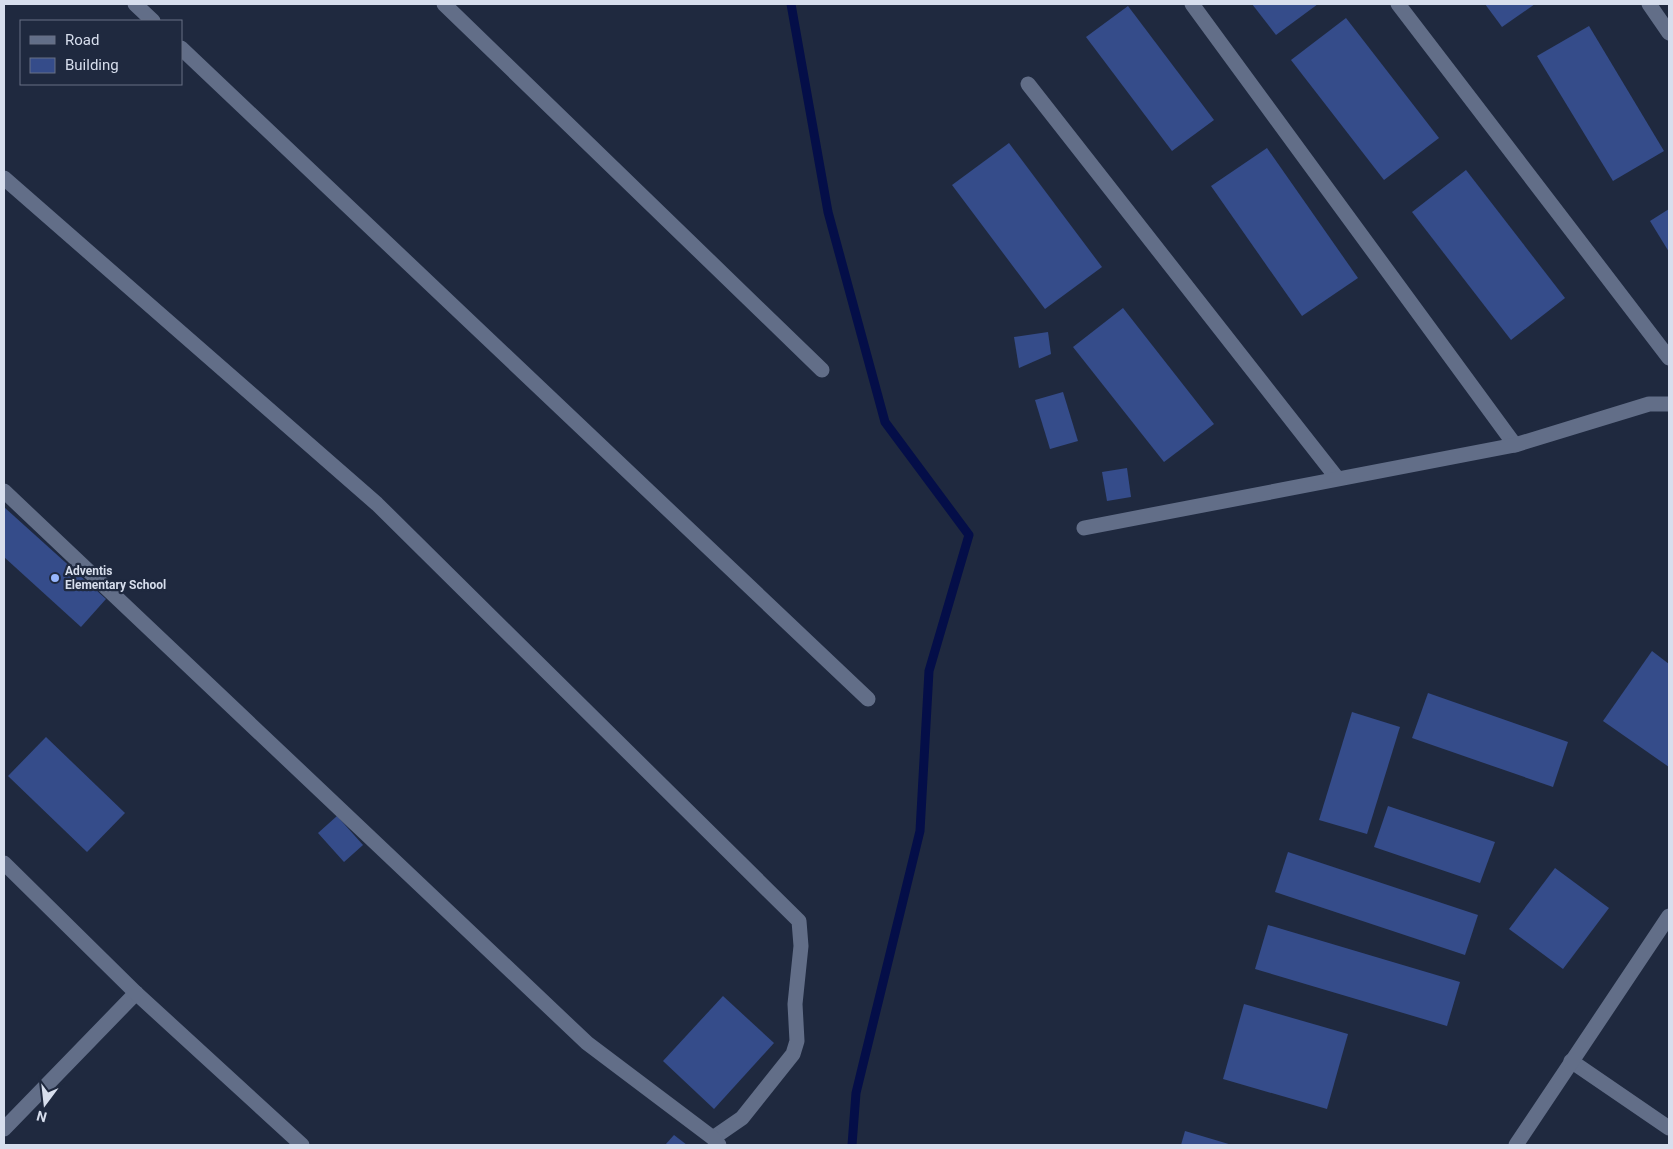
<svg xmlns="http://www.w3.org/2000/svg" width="1673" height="1149" viewBox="0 0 1673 1149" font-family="Roboto,sans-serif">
<rect width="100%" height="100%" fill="#1f293f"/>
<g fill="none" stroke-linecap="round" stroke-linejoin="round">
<path stroke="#040e48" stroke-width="9" d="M791 4 828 212 885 422 969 535 929 671 920 831 856 1093 852 1145"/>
</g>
<g fill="#354c8a">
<path d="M1252 4H1318L1276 35Z"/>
<path d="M1485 4H1535L1502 27Z"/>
<path d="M1128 6 1214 120 1172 151 1086 37Z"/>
<path d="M1346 18 1439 138 1384 180 1291 60Z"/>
<path d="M1589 26 1664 151 1613 181 1537 56Z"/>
<path d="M1009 143 1102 267 1045 309 952 185Z"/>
<path d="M1267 148 1358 278 1302 316 1211 186Z"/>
<path d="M1466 170 1565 298 1511 340 1412 212Z"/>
<path d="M1669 209V252L1650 221Z"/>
<path d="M1123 308 1214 424 1164 462 1073 347Z"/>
<path d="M1048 332 1051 354 1019 368 1014 337Z"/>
<path d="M1063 392 1078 441 1050 449 1035 400Z"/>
<path d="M1127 468 1131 497 1107 501 1102 472Z"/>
<path d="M4 507 106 599 81 627 4 557Z"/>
<path d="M1652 651 1669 664V767L1603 721Z"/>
<path d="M1428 693 1568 742 1553 787 1412 738Z"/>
<path d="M1352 712 1400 727 1367 834 1319 820Z"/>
<path d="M46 737 125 813 87 852 8 776Z"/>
<path d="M1388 806 1495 842 1480 883 1374 847Z"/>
<path d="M337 816 363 845 344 862 318 833Z"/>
<path d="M1288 852 1478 915 1465 955 1275 892Z"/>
<path d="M1555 868 1609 908 1563 969 1509 929Z"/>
<path d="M1268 925 1460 982 1447 1026 1255 969Z"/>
<path d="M723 996 774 1043 714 1109 663 1061Z"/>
<path d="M1244 1004 1348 1034 1327 1109 1223 1079Z"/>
<path d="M1185 1131 1232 1145H1181Z"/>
<path d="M674 1135 687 1145H665Z"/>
</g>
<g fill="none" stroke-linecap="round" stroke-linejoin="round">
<g stroke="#626e88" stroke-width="15">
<path d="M135 4 153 21"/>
<path d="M444 4 822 370"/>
<path d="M1192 4 1515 445"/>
<path d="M1398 4 1669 358"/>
<path d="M1649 4 1669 33"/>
<path d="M181 48 868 699"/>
<path d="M1028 84 1337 478"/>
<path d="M4 178 377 504 799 921 801 946 795 1004 797 1041 793 1054 742 1118 713 1138"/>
<path d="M4 491 587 1043 713 1138 719 1145"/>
<path d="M1084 528 1515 445 1649 404H1669"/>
<path d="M1571 1061 1669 1128"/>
<path d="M4 1129 136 993"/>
</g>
<g stroke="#626e88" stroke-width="15">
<path d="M4 863 136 993 302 1145"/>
<path d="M1516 1145 1669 916"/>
</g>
</g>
<circle fill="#97b6fd" stroke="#1f293f" stroke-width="2" cx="55" cy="578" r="5"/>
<g text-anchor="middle" stroke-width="4.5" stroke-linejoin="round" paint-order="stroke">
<g font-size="12" font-weight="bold" fill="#d7deed" stroke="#1f293f" text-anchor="start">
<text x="65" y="575">Adventis<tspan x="65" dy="14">Elementary School</tspan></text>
</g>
</g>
<rect width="1673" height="1149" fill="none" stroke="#d7deed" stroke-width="10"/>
<rect x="20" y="20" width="162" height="65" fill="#1f293f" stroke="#697185"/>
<rect x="30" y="36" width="25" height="8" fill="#626e88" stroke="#697185"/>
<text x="65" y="45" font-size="15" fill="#d7deed">Road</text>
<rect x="30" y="58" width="25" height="15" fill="#354c8a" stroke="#697185"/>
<text x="65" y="70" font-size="15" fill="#d7deed">Building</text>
<g transform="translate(45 1104) rotate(195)" stroke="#1f293f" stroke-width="4" paint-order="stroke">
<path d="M0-4L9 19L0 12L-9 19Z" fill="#d7deed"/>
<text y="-8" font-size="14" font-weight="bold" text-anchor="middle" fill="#d7deed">N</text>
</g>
</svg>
